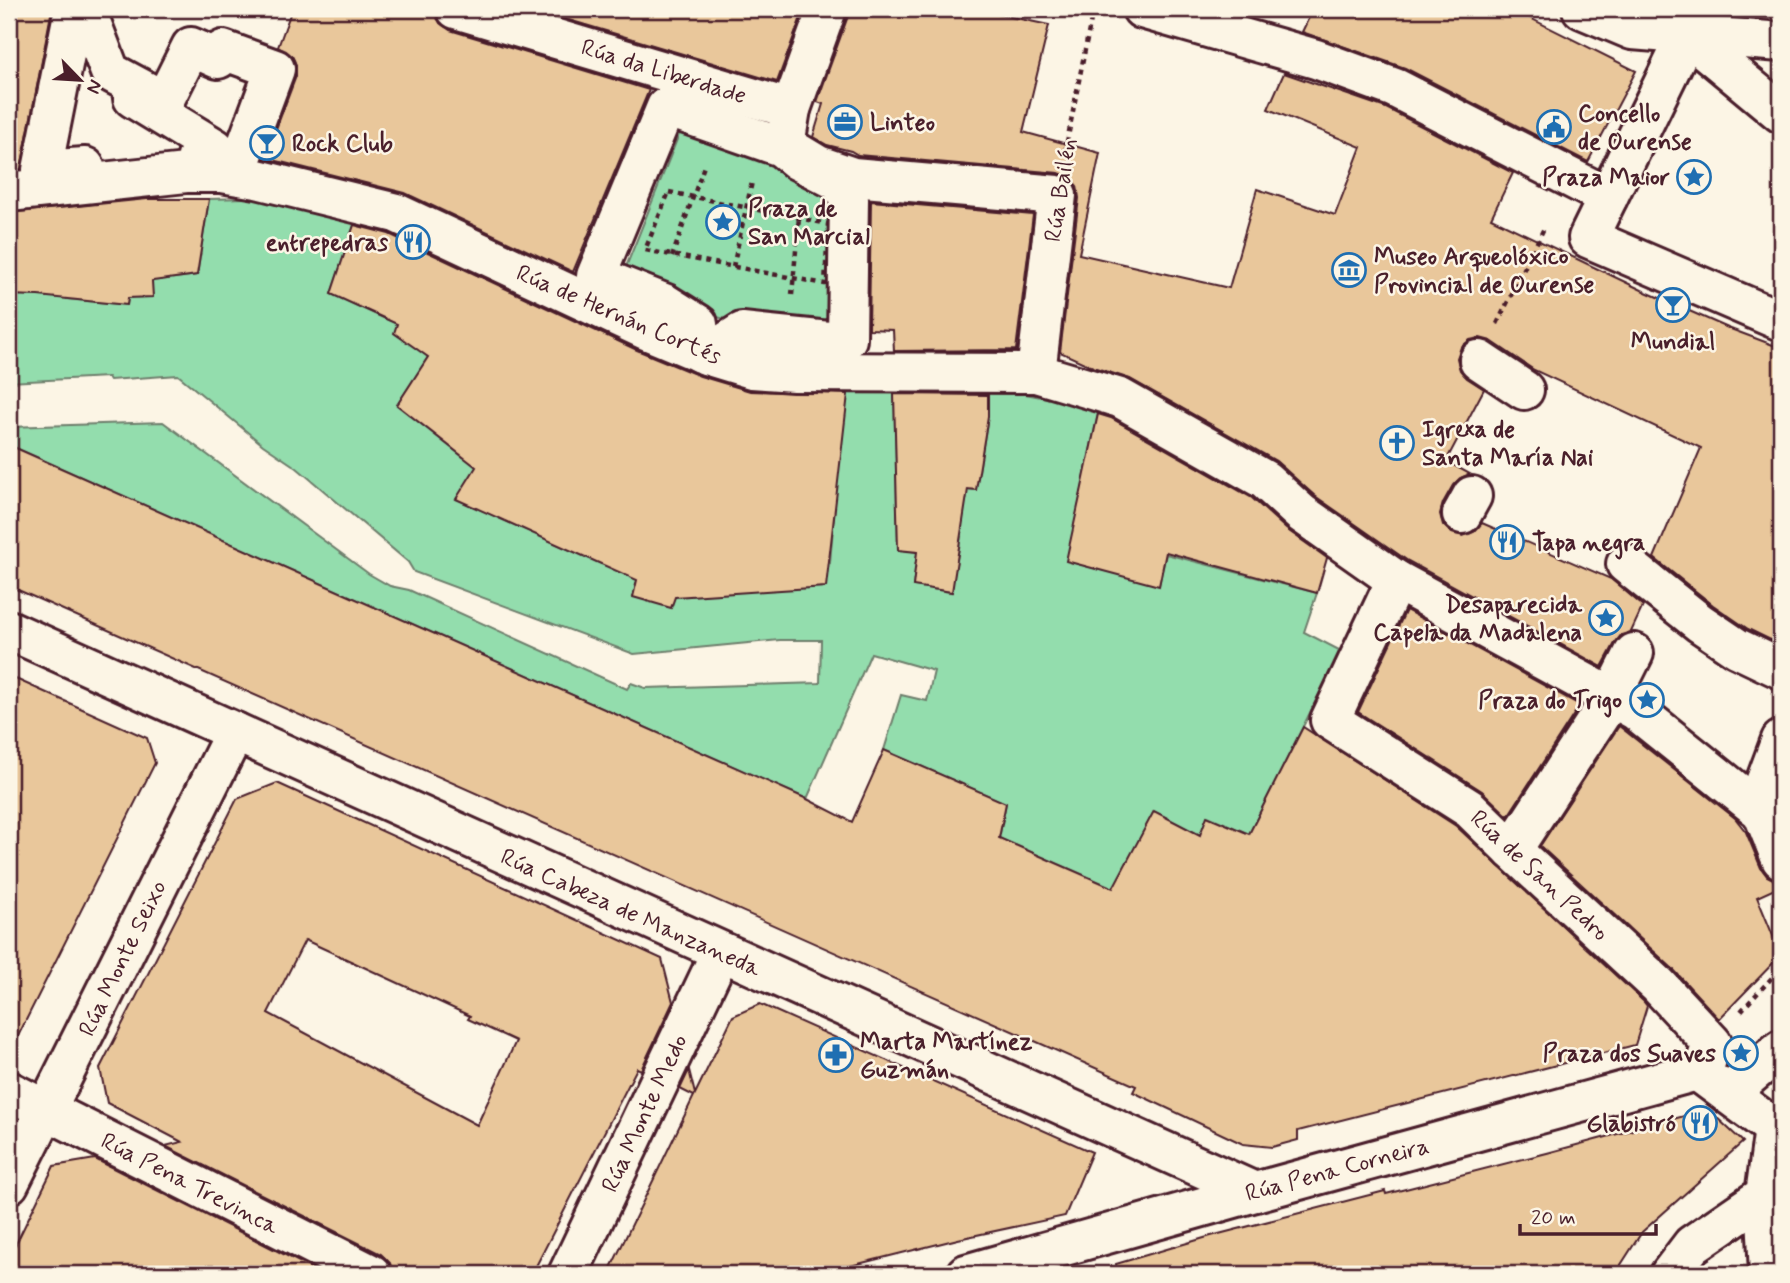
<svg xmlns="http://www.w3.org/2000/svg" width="1790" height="1283" viewBox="0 0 1790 1283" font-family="Mynerve,sans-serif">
<rect width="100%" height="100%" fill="#fcf5e5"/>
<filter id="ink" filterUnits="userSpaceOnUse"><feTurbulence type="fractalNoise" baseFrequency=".0143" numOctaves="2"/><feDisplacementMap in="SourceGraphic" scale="14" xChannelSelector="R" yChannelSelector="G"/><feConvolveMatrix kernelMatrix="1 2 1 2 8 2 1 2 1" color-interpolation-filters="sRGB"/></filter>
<g filter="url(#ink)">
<g fill="#93ddad" stroke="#6e7e6c" stroke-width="2">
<path d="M690 107 843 185 840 325 750 324 702 314 622 277Z"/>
<path d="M282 197 357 217 331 294 397 324 428 357 397 405 463 457 536 371 457 499 601 564 818 560 830 563 837 479 838 387H894L898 549 917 552 913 586 951 592 961 537 928 526 925 387H956L953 488 976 490 988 416V387L1099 408 1067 561 1159 585 1166 554 1317 593 1304 632 1341 651 1249 834 1208 816 1203 828 1209 840 1154 811 1130 857 1210 901 1203 927 999 838 1006 803 884 750 901 695 927 701 934 671 871 653 807 799 9 445V427L163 422 369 574 390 586 409 590 627 689 631 683 645 688 820 683 821 640H780L634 654 414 572 408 562 297 468 263 445 178 375 110 380 108 377 9 382V295L67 296V299L127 305 128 298 152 281 197 275 209 199Z"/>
</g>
<g fill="#e9c79b" stroke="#4a1f2b" stroke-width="2" fill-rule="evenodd">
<path d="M9 9H52L21 169 9 170Z"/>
<path d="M292 9H435L440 23 450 30 649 90 573 272 405 193 265 158 296 76V65L292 56 278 47Z"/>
<path d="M532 9H804L777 82Z"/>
<path d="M848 9H973L1049 25 1023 132 1100 153 1079 254 1229 288 1257 189 1335 215 1361 147 1268 109 1284 73 1386 108 1513 173 1491 218 1646 292 1728 328 1781 348V645L1748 629 1713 605 1654 558 1701 448 1534 370 1491 341 1480 338 1470 340 1461 347 1457 358 1460 370 1467 378 1484 389 1446 461 1470 474 1460 478 1453 485 1443 503 1440 514 1443 525 1452 533 1463 536 1474 532 1482 523 1611 579 1643 606 1631 632 1621 635 1615 643 1602 667 1408 561 1315 496 1276 461 1130 379 1093 367 1060 352 1079 198 1077 186 1069 177 1059 173 858 155 851 151 827 145 813 137 823 104 817 102 848 16Z"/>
<path d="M1313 9H1512L1636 71 1588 162 1405 68 1302 32Z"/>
<path d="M147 199H209L197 275 152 281 153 297 128 298 127 305 38 296 9 295V213Z"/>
<path d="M871 201 1033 215 1016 350 894 351 893 330 869 329Z"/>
<path d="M354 225 389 234 637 350 700 376 750 391 848 394 826 587 675 597 671 608 633 597 637 580 456 499 476 467 397 405 428 357 394 333 397 324 331 294Z"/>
<path d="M894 394 988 395V416L976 490 968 489 952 592 913 586 917 552 898 550Z"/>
<path d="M1098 414 1111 418 1252 498 1286 529 1327 558 1317 593 1166 552 1159 586 1066 561Z"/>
<path d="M9 445 807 799 852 822 884 750 1006 803 999 838 1113 888 1154 811 1200 835 1207 816 1249 834 1303 727 1456 826 1643 1001 1647 1006 1635 1045 1298 1131V1140L1272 1147 1243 1144 1133 1092 1136 1086 9 586Z"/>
<path d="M1406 610 1580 705 1508 816 1482 791 1358 712Z"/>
<path d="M9 676 147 738 155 763 9 1054Z"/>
<path d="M1619 726 1735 818 1746 832 1761 868 1767 876 1773 879 1777 888 1757 897 1781 955 1719 1019 1673 969 1540 846Z"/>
<path d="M277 783 662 959 673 1002 641 1070 637 1068 532 1274H393L390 1263 381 1254 165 1146 182 1142 107 1103 100 1068 237 799ZM305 940 470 1016 468 1019 516 1041 477 1125 268 1013Z"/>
<path d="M760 1004 1092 1152 1065 1216 958 1239 818 1274H608L694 1096 680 1089 689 1070 695 1094 733 1016Z"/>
<path d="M1699 1112 1715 1116 1743 1142 1642 1232 1615 1274H1117L1116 1264 1211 1236 1385 1191 1386 1194 1547 1153Z"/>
<path d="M95 1159 323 1274H9V1258L54 1166Z"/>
</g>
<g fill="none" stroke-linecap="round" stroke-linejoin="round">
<g stroke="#4a1f2b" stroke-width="44">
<g id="street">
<path d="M74 9 42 170 85 167"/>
<path d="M86 9 110 72 164 101 191 47 218 59 223 50 275 69 243 155 197 157"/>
<path d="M456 9 791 109"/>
<path d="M827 9 791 109 785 145 818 165 853 177 1057 195 1036 373"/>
<path d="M1142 9 1316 59 1395 88 1608 197"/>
<path d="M1582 9 1632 30 1781 42"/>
<path d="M1687 35 1588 238 1781 321"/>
<path d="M1687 35 1781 113"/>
<path d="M133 98 215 148 222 155V167"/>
<path d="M9 192 186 173H222L257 179 396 213 646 330 706 355 752 369 794 372 1036 373 1120 398 1265 480 1301 513 1396 580 1635 710 1762 812 1781 859"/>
<path d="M700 353 698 324 666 304 596 276 666 107 781 147 797 160 840 182 849 199 847 339 839 342 742 332 706 355"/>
<path d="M1479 360 1524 390"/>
<path d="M1462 514 1472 496"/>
<path d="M1626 564 1700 623 1737 648 1781 669"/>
<path d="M9 630 1255 1192"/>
<path d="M1762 812V791L1781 740"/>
<path d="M1512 850 1612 697 1634 653"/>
<path d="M1697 1071 1774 1128 1781 1124"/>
<path d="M1728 1094 1781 1049"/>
<path d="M9 1184 235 732"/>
<path d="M1765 1195 1769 1274"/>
<path d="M568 1274 721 952"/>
<path d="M966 1274 1255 1192 1697 1071 1706 1062 1712 1043 1658 985 1512 850 1470 809 1330 720 1396 580"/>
<path d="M1670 1274 1692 1245 1765 1195 1774 1128"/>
</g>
</g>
<g stroke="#4a1f2b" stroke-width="44">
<path id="secondary" d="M9 1091 371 1274"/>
</g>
<g stroke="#4a1f2b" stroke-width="4.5" stroke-dasharray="5 5" stroke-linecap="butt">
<path d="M1065 152 1093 9"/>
<path d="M669 192 828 224 825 284 645 250Z"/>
<path d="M672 257 704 166"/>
<path d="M733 267 752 182"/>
<path d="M792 295 799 217"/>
<path d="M1497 324 1544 228"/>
<path d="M1741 1011 1781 968"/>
</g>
<use href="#street" stroke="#fcf5e5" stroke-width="38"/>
<use href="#secondary" stroke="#fcf5e5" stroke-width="38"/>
</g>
</g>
<defs>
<g id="office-ring" transform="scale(1.75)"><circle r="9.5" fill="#fcf5e5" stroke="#1f6fb2" stroke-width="1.5"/><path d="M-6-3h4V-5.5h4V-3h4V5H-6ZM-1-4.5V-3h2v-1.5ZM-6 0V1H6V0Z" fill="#1f6fb2"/></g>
<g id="civic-ring" transform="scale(1.75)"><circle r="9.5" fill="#fcf5e5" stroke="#1f6fb2" stroke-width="1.5"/><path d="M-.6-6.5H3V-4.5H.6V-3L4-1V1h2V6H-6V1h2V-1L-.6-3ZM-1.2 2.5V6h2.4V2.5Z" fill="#1f6fb2"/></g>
<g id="bar-ring" transform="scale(1.75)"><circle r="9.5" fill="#fcf5e5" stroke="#1f6fb2" stroke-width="1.5"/><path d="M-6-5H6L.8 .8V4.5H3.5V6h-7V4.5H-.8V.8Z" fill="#1f6fb2"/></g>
<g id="sight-ring" transform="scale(1.75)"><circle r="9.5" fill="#fcf5e5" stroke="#1f6fb2" stroke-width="1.5"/><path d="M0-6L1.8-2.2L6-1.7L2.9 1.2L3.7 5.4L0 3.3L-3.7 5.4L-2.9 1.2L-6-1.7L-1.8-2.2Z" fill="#1f6fb2"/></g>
<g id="restaurant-ring" transform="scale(1.75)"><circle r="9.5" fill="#fcf5e5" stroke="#1f6fb2" stroke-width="1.5"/><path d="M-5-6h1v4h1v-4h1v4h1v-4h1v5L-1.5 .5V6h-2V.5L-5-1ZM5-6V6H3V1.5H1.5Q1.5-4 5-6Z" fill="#1f6fb2"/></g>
<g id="museum-ring" transform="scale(1.75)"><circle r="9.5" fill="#fcf5e5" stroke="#1f6fb2" stroke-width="1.5"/><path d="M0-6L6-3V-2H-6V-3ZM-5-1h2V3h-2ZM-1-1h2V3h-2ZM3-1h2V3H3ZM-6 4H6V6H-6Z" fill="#1f6fb2"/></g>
<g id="church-ring" transform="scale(1.75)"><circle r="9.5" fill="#fcf5e5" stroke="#1f6fb2" stroke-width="1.5"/><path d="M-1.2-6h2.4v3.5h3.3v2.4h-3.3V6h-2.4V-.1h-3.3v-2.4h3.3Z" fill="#1f6fb2"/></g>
<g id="pharmacy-ring" transform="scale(1.75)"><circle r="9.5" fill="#fcf5e5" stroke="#1f6fb2" stroke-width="1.5"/><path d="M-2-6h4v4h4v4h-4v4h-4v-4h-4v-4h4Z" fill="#1f6fb2"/></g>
</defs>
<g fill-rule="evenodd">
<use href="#office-ring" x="845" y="122"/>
<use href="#civic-ring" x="1554" y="127"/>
<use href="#bar-ring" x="267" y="143"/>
<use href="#sight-ring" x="1694" y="177"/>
<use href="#sight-ring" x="723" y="222"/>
<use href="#restaurant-ring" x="413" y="242"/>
<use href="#museum-ring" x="1349" y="270"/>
<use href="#bar-ring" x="1673" y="305"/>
<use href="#church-ring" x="1397" y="443"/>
<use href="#restaurant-ring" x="1507" y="542"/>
<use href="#sight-ring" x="1606" y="618"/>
<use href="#sight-ring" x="1647" y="700"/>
<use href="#sight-ring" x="1741" y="1053"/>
<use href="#pharmacy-ring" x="836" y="1055"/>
<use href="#restaurant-ring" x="1700" y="1123"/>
</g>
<g text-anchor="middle" stroke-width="5" stroke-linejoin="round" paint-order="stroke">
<g font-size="24" fill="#4a1f2b" stroke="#fcf5e5">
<text transform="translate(664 71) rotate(17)" y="8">Rúa da Liberdade</text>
<text transform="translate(1060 190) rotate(-81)" y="8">Rúa Bailén</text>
<text transform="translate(619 314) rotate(23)" y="8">Rúa de Hernán Cortés</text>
<text transform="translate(1540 875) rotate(43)" y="8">Rúa de San Pedro</text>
<text transform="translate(631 912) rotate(24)" y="8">Rúa Cabeza de Manzaneda</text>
<text transform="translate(122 958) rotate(-64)" y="8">Rúa Monte Seixo</text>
<text transform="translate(644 1113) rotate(-65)" y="8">Rúa Monte Medo</text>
<text transform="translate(1337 1169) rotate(-15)" y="8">Rúa Pena Corneira</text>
<text transform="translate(190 1183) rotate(27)" y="8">Rúa Pena Trevinca</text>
</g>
<g font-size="24" font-weight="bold" fill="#4a1f2b" stroke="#fcf5e5" text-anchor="start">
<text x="1578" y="121">Concello<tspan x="1578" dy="28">de Ourense</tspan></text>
<text x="870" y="130">Linteo</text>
<text x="292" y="151">Rock Club</text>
<text x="1670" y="185" text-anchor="end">Praza Maior</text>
<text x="748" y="216">Praza de<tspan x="748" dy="28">San Marcial</tspan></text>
<text x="388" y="250" text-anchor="end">entrepedras</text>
<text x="1374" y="264">Museo Arqueolóxico<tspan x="1374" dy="28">Provincial de Ourense</tspan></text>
<text x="1673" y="349" text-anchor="middle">Mundial</text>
<text x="1422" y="437">Igrexa de<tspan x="1422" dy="28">Santa María Nai</tspan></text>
<text x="1532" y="550">Tapa negra</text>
<text x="1582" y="612" text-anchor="end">Desaparecida<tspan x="1582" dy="28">Capela da Madalena</tspan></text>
<text x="1622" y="708" text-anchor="end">Praza do Trigo</text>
<text x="860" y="1049">Marta Martínez<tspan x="860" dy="28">Guzmán</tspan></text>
<text x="1716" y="1061" text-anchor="end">Praza dos Suaves</text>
<text x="1676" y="1131" text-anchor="end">Glabistró</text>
</g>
</g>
<rect width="1790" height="1283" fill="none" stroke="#fcf5e5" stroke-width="35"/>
<rect x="18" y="18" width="1755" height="1248" fill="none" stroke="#4a1f2b" stroke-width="2.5" filter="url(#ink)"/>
<g transform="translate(80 80) rotate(115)" stroke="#fcf5e5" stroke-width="5" paint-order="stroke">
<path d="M0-5L12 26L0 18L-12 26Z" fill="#4a1f2b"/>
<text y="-10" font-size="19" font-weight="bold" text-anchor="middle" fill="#4a1f2b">N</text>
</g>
<path d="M1520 1224v10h136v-10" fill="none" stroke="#4a1f2b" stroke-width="3.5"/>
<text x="1531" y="1224" font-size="21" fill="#4a1f2b" stroke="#fcf5e5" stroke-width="5" paint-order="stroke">20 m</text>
</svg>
